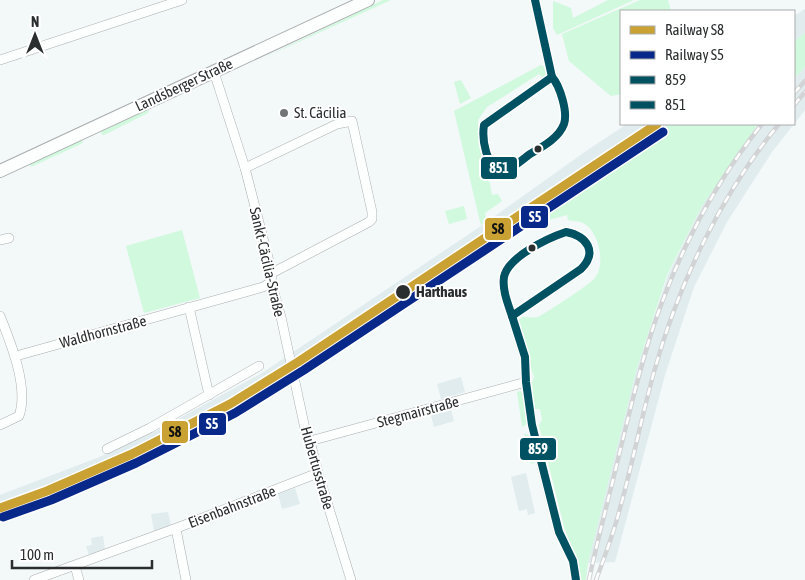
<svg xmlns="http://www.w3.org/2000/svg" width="805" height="580" viewBox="0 0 805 580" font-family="'Asap Condensed',sans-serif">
<rect width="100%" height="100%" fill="#f3f8f9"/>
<g fill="#e0ecee">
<path d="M805 9V33L794 41V16Z"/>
<path d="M805 67V110L772 152 727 222 694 287 665 375 615 562 588 563 637 368 668 275 702 206 758 124H794V79Z"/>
<path d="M627 124H670L575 188 537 216 498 238 486 254 235 408 152 453 61 491 0 514V495L97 458 156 431 262 373 481 226 589 149Z"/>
<path d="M461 377 465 392 441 399 437 384Z"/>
<path d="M450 406 454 421 434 427 430 412Z"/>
<path d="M526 473 535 513 528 515 527 509 519 511 511 477Z"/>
<path d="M295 488 300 504 282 509 278 494Z"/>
<path d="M168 512 171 525 154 531 151 514Z"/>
<path d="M103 536 105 549 89 555 86 546 92 545 91 538Z"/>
</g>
<g fill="#d0f9de">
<path d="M383 0H391L259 60Z"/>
<path d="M608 0H634L557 35 553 28V1L571 8 573 18Z"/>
<path d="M640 0H668L671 11H621V95V94L611 96 569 61 562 34Z"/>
<path d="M805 33V67L794 79V41Z"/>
<path d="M541 65 546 68 547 76 543 79 539 74 487 107 478 120V133L485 164 493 171 488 172 492 195 498 194 502 201 485 213 486 218 481 226 454 111Z"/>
<path d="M461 80 471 98 460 104 454 82Z"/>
<path d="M146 110 149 111 148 113 104 135 101 134 102 131Z"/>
<path d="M670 124H758L702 206 667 275 637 368 588 563 586 580H580L577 560 564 527 539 425 542 420 540 409H534L532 382 534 377 518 327 519 320 522 317C527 317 533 318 538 317 543 315 592 283 595 278 606 264 599 231 583 223 579 221 572 221 568 220L567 215 545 221 540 214 575 188Z"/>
<path d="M81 140 83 142 81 144 33 166H30V164Z"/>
<path d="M464 206 467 219 449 224 445 211Z"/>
<path d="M182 230 200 298 144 313 126 246Z"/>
<path d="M520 391 523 393 524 396 528 423 522 427 517 392Z"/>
<path d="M524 433 531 436 536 459V462L531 464Z"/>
</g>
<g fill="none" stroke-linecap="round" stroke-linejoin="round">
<g stroke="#acafb0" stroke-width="10">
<g id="minor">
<path d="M535 0 552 77"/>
<path d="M0 60 182 0"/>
<path d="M214 72 245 168 272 273 271 282 281 317 307 438 310 441 318 473 351 580"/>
<path d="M245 168 337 124 352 121 372 212V219L369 222 272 273"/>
<path d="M0 240 9 238"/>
<path d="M189 307 209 395"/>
<path d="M0 316C11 343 29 388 19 416L0 425"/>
<path d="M512 316 525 357 526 382 532 425 542 466 559 532 573 561 576 580"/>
<path d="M16 356 263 287 271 282"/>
<path d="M310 441 526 382"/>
<path d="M107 449 150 428 259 366"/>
<path d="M176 529 186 580"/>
<path d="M75 566 79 580"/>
<path d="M34 580 182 526 318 473"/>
</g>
</g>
<g stroke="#acafb0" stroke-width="14">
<path id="secondary" d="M0 171 368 0"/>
</g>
<use href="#minor" stroke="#fdfefe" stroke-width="9"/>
<use href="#secondary" stroke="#fdfefe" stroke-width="12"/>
<g stroke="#d2d3d4" stroke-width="4.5">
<g id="rail">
<path d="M794 93 805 81"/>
<path d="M794 105 805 92"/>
<path d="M589 580C598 537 610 494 620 451 631 407 641 362 656 319 680 250 716 181 762 124"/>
<path d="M596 580C604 558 613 535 619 512 632 466 641 419 654 372 678 285 721 194 779 124"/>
</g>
</g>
<use href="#rail" stroke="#fff" stroke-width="2.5" stroke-dasharray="8" stroke-linecap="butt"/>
<g stroke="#fff" stroke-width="11">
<g id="bus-1">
<path d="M566 232C587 236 598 252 581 269L512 316C508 304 502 290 504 277 508 257 548 238 566 232Z"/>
<path d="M512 316 525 357 526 382 532 425 559 532 573 561 576 580"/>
</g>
</g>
<g stroke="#fff" stroke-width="11">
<g id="bus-2">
<path d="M535 0 552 77"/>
<path d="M552 77C560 86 568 112 564 124 559 138 542 147 530 154 523 159 513 169 504 169 485 169 482 138 484 125Z"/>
</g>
</g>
<use href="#bus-1" stroke="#005262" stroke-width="8"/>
<use href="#bus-2" stroke="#005262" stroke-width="8"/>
<g stroke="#fff" stroke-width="12">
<path id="rail-1" d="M0 508 47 491 132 454 230 404 298 362 657 124"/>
</g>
<g stroke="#fff" stroke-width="12">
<path id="rail-2" d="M3 517 51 500 136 463 235 413 304 370 663 132"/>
</g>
<use href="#rail-1" stroke="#caa133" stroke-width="9"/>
<use href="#rail-2" stroke="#08298a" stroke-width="9"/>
</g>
<circle fill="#717576" stroke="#fff" stroke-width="2" cx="284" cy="113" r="5"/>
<g fill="#2b2e2f" stroke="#fff" stroke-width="2">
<circle cx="538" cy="149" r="4.5"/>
<circle cx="532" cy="248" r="4.5"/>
<circle cx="403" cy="292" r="8"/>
</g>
<g text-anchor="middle" stroke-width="4" stroke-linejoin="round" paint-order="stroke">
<g font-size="15" fill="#2b2e2f" stroke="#fff">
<text transform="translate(184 85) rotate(-25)" y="5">Landsberger Straße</text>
<text transform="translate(267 262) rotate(77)" y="5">Sankt-Cäcilia-Straße</text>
<text transform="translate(103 332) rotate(-15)" y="5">Waldhornstraße</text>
<text transform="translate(418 412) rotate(-15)" y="5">Stegmairstraße</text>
<text transform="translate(317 468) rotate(74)" y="5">Hubertusstraße</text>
<text transform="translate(232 507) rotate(-21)" y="5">Eisenbahnstraße</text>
</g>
<g font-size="15" fill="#2b2e2f" stroke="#fff" text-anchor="start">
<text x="294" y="118">St. Cäcilia</text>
</g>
<g font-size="15" font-weight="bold" fill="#2b2e2f" stroke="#fff" text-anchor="start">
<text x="416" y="297">Harthaus</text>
</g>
</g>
<g stroke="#fff" stroke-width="2">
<rect x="480" y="156" width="38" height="24" rx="5" fill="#005262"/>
<rect x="520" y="205" width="29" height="24" rx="5" fill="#08298a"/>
<rect x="484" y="217" width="28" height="24" rx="5" fill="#caa133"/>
<rect x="198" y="412" width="29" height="24" rx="5" fill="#08298a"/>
<rect x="161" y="420" width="28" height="24" rx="5" fill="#caa133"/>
<rect x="519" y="437" width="38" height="24" rx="5" fill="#005262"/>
</g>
<g font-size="14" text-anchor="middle" font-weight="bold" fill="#fff">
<text x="499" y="173">851</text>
<text x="535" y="222">S5</text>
<text x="212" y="429">S5</text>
<text x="538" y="454">859</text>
</g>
<g font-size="14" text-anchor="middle" font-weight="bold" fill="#111">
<text x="498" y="234">S8</text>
<text x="175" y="437">S8</text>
</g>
<rect x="620" y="10" width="175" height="115" fill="#ffffff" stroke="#aaabac"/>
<rect x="630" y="26" width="25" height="8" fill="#caa133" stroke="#aaabac"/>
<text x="665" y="35" font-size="15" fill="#2b2e2f">Railway S8</text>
<rect x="630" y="51" width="25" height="8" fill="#08298a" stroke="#aaabac"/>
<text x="665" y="60" font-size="15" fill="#2b2e2f">Railway S5</text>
<rect x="630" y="76" width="25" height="8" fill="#005262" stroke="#aaabac"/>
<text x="665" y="85" font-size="15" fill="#2b2e2f">859</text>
<rect x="630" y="101" width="25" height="8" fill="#005262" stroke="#aaabac"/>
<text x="665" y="110" font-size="15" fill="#2b2e2f">851</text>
<g transform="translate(35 35)" stroke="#ffffff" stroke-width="4" paint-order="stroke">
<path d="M0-4L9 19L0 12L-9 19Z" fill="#2b2e2f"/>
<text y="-8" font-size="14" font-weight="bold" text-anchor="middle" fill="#2b2e2f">N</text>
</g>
<path d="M12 560v8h140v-8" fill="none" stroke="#2b2e2f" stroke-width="2.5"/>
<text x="20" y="560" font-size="15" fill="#2b2e2f" stroke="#ffffff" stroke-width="4" paint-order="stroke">100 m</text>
</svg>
